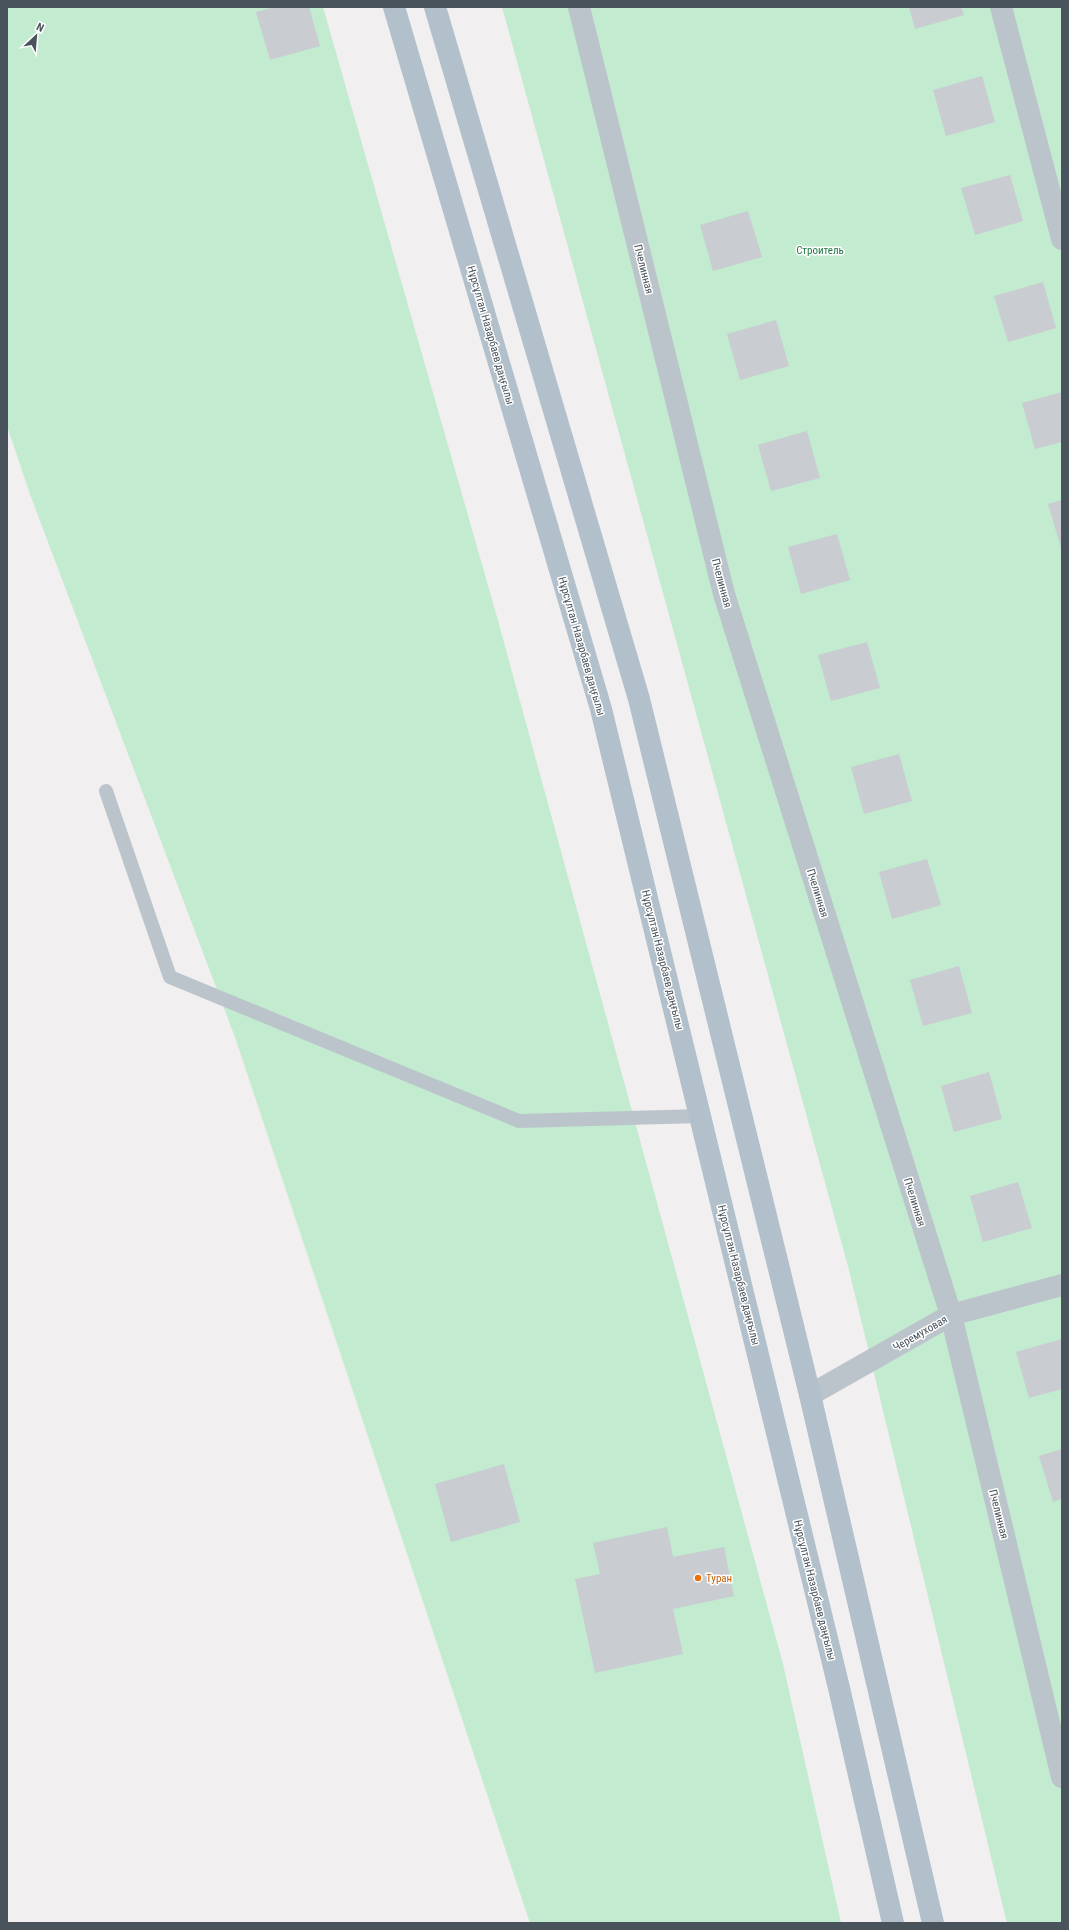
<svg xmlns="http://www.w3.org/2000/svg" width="1069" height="1930" viewBox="0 0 1069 1930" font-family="'Roboto Condensed',sans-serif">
<rect width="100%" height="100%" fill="#f1efef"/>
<g fill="#c2ebd0">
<path d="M7 7H323L497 617 783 1664 841 1923H530L236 1040 31 497 7 426Z"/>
<path d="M502 7H1062V1923H1007L849 1270Z"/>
</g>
<g fill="#c9ccd1">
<path d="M275 7H309L320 46 270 60 256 12Z"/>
<path d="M909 7H961L964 15 915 29Z"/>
<path d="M982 76 995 122 946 136 933 90Z"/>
<path d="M1010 175 1023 221 975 235 961 188Z"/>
<path d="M748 211 762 257 713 271 700 225Z"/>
<path d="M1043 282 1056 328 1008 342 994 296Z"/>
<path d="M776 320 789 366 740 380 727 334Z"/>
<path d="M1062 392V442L1035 449 1022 403Z"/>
<path d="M807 431 820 478 771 491 758 445Z"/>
<path d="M1062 500V551L1048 504Z"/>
<path d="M837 534 850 580 801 594 788 547Z"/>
<path d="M867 642 880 688 831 701 818 655Z"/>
<path d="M899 754 912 801 864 814 851 767Z"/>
<path d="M927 859 941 905 892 919 879 872Z"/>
<path d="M959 966 972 1013 923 1026 910 980Z"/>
<path d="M989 1072 1002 1119 954 1132 941 1086Z"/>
<path d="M1018 1182 1032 1228 983 1242 970 1196Z"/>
<path d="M1062 1339V1389L1029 1398 1016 1352Z"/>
<path d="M1062 1449V1499L1053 1502 1039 1456Z"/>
<path d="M504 1464 520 1522 451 1542 435 1484Z"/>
<path d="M667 1527 673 1557 724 1547 734 1596 673 1609 683 1654 595 1673 575 1579 600 1574 593 1543Z"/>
</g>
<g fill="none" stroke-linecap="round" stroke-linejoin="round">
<path stroke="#bcc4cb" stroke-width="14" d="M106 791 170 977 519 1121 701 1116"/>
<g stroke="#bcc4cb" stroke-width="22">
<path d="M579 7 724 594 951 1315 1062 1777"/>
<path d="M1001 7 1062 239"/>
<path d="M810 1395 951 1315 1062 1285"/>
</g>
<g stroke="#b1c0cb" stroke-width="22">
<path d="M394 7 601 709 839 1688 893 1923"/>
<path d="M435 7 639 699 810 1395 933 1923"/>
</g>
</g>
<circle fill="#e8710a" stroke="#fff" stroke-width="1.5" cx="698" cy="1578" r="4"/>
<g text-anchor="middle" stroke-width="3" stroke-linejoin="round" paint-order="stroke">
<g font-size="11" fill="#207646" stroke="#fff">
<text x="820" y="254">Строитель</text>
</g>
<g font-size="11" fill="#49535b" stroke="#fff">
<text transform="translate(644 269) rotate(76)" y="4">Пчелинная</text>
<text transform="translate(491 335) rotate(74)" y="4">Нұрсұлтан Назарбаев даңғылы</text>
<text transform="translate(722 583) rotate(75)" y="4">Пчелинная</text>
<text transform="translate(582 646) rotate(74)" y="4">Нұрсұлтан Назарбаев даңғылы</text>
<text transform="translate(818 893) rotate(73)" y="4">Пчелинная</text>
<text transform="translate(663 960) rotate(76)" y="4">Нұрсұлтан Назарбаев даңғылы</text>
<text transform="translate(915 1202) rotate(73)" y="4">Пчелинная</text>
<text transform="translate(739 1275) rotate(76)" y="4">Нұрсұлтан Назарбаев даңғылы</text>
<text transform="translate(920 1333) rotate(-30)" y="4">Черемуховая</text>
<text transform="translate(999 1514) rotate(76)" y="4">Пчелинная</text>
<text transform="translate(815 1590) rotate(76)" y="4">Нұрсұлтан Назарбаев даңғылы</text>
</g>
<g font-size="11" fill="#c56008" stroke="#fff" text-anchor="start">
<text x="706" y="1582">Туран</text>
</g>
</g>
<rect width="1069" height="1930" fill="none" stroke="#49535b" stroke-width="16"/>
<g transform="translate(36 36) rotate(26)" stroke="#ffffff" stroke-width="3" paint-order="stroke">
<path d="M0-3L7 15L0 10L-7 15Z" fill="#49535b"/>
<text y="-6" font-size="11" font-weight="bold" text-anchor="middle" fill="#49535b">N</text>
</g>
</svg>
